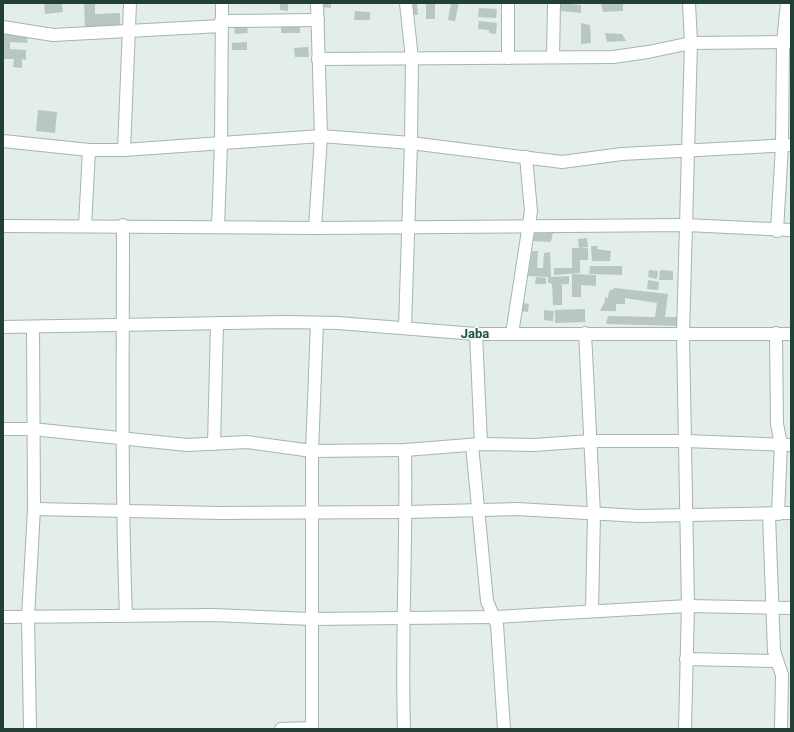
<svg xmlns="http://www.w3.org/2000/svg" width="794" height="732" viewBox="0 0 794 732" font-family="Roboto,sans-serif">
<rect width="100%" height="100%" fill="#e3ede9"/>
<g fill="#b8c8c1">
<path d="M44 3H62L63 12 45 14Z"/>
<path d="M84 3H95V14L120 13V26L85 27Z"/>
<path d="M280 3H288V11L280 10Z"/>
<path d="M322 3H331V8L321 7Z"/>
<path d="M410 3H417L418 15H410Z"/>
<rect x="426" y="3" width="9" height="16"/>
<path d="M451 3H459L455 21 448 20Z"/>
<path d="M560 3 581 5V13L561 11Z"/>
<path d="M601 4H623V11L603 12Z"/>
<path d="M479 8 497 9 496 18 478 17Z"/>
<path d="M355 11 370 12V20H354Z"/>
<path d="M479 21 497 23 496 34 489 33V30L478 29Z"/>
<path d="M581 23 590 25 591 43 581 44Z"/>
<rect x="281" y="24" width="19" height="9"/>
<path d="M234 26H247L248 33 235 34Z"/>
<path d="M3 32 28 33 27 43 10 42V49L26 50V60L22 59V68L13 67 14 59H3Z"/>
<path d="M605 33 622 34 626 41 607 42Z"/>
<path d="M247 42V50H232V43Z"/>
<path d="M308 47 309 57H295L294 48Z"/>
<path d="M38 110 57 112 55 133 36 131Z"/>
<path d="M534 231 553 232 551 242 533 241Z"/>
<path d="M587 238 588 247 579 248 578 239Z"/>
<path d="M591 246H598L597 249 611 251 610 261H592Z"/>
<path d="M572 248H588V260H580V273L554 275V268H572Z"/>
<path d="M532 251H538L537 268H543L544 253 550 252 551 277 569 276V284L556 285H562V305H553L552 285 551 283H548V277L528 276Z"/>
<path d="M590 266H622V275L589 274Z"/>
<path d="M649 270 658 271 657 279 648 277Z"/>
<path d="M660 270 673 271V280H659Z"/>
<path d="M572 274 596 275V286L581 285V297H572Z"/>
<path d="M536 277 546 278V284H535Z"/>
<path d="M648 280 659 282 658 290 647 289Z"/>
<path d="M615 288 668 294 665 317H679V326L606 324 608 316 655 317 657 303 625 298V304H616V311H600L605 301V297L608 298 609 291Z"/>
<path d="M522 303 529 304 528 312 521 311Z"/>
<path d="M585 309V322L555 323V310Z"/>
<path d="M544 310 554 311 553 321 544 320Z"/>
</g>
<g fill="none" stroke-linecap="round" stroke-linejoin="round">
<g stroke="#a5b5b0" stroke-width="14">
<g id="minor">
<path d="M508 3V58"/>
<path d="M221 21 318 20"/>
<path d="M3 27 53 35 221 26"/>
<path d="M553 57 554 3"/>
<path d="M318 59 613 57 648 52 691 43 791 42"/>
<path d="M3 141 89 150H124L321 136 411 143 562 162 622 154 791 145"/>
<path d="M124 150 130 3"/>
<path d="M123 225C123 356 121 486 126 616"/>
<path d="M3 226 315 228 686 225 791 230"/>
<path d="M85 226 89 150"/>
<path d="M218 227 221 144 222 3"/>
<path d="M315 228 321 136 317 3"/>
<path d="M777 231 782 145 783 42 787 3"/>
<path d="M3 327 288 322 338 323 476 334H791"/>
<path d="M405 328 411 143 412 59 406 3"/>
<path d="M585 333 594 514 592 611"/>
<path d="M776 333 777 424 781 444 778 514"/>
<path d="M476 334 481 444"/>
<path d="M512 334 531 211 526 157"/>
<path d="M3 429H32L187 445 247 442 312 451 405 450 481 444 534 445 590 441H686L791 445"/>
<path d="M214 444 217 323"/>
<path d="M472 445 487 601 497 625 504 729"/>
<path d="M34 509 220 513 407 512 517 509 639 516 791 513"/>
<path d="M769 515 774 651 782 675 781 729"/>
<path d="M3 617 213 615 312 619 403 618 495 617 688 606 791 608"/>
<path d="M686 659 776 661"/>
<path d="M30 729 28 617 34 509 33 327"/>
<path d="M281 729 312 728"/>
<path d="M312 729V451L317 323"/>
<path d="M404 729C401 636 407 543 405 450"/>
<path d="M685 729 688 606 683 334 691 43 689 3"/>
</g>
</g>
<use href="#minor" stroke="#fff" stroke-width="12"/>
</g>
<g text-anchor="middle" stroke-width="3" stroke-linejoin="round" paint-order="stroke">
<g font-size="13" font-weight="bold" fill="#1e5244" stroke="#f4f9f7">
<text x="475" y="338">Jaba</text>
</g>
</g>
<rect width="794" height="732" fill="none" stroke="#223f37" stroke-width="8"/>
</svg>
